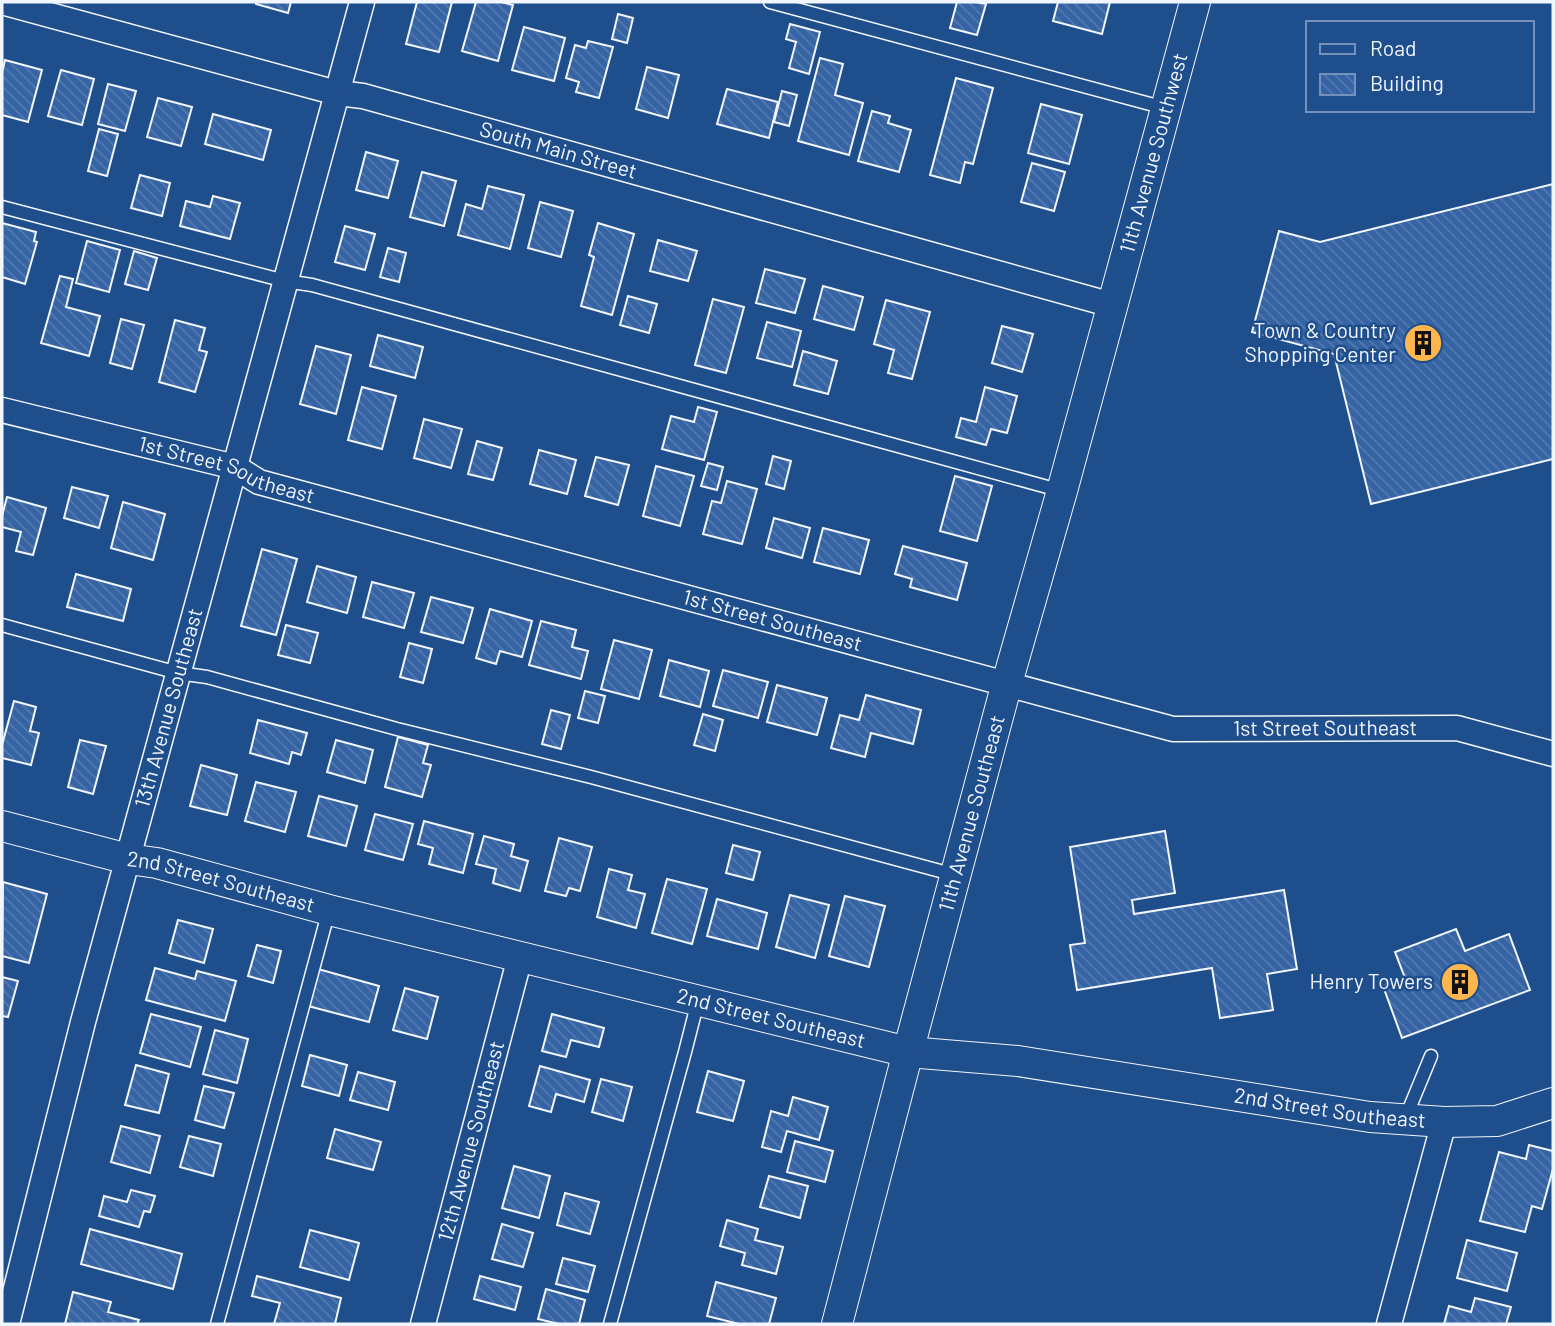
<svg xmlns="http://www.w3.org/2000/svg" width="1555" height="1326" viewBox="0 0 1555 1326" font-family="Barlow,sans-serif">
<defs>
<pattern id="building-back-hatch" width="6" height="6" patternUnits="userSpaceOnUse" patternTransform="scale(1.75)"><rect width="6" height="6" fill="#3563a3"/><path d="M-1 5l2 2M0 0l6 6M5-1l2 2" fill="none" stroke="#537ab1"/></pattern>
</defs>
<rect width="100%" height="100%" fill="#1f4e8c"/>
<g fill="url(#building-back-hatch)" stroke="#f2f6ff" stroke-width="2">
<path d="M256 2H291L288 13 256 4Z"/>
<path d="M417 2H452L439 52 406 44Z"/>
<path d="M476 2H501L513 5 498 61 462 51Z"/>
<path d="M957 2H976L986 4 977 35 950 28Z"/>
<path d="M1058 2H1110L1102 34 1053 21Z"/>
<path d="M618 14 633 18 627 43 612 39Z"/>
<path d="M790 24 820 32 809 74 789 68 796 42 786 39Z"/>
<path d="M524 27 565 38 554 81 512 70Z"/>
<path d="M588 41 613 47 599 98 576 92 579 82 566 78 575 45 586 48Z"/>
<path d="M820 58 843 64 835 95 863 103 849 155 798 141Z"/>
<path d="M5 60 42 70 28 122 2 115V73Z"/>
<path d="M647 67 679 75 668 118 636 109Z"/>
<path d="M61 70 94 79 82 125 48 116Z"/>
<path d="M956 78 993 88 973 164 965 162 960 183 930 175Z"/>
<path d="M108 84 136 91 125 131 98 124Z"/>
<path d="M727 89 778 102 769 138 717 124Z"/>
<path d="M782 91 797 95 789 126 774 122Z"/>
<path d="M158 98 192 107 181 146 147 137Z"/>
<path d="M1041 104 1082 115 1069 164 1028 153Z"/>
<path d="M872 111 890 116 888 123 911 130 899 172 858 161Z"/>
<path d="M213 114 271 130 263 160 205 144Z"/>
<path d="M99 129 118 134 107 176 88 171Z"/>
<path d="M366 152 398 161 388 198 356 190Z"/>
<path d="M1032 163 1065 172 1054 211 1021 202Z"/>
<path d="M422 172 456 181 444 226 410 217Z"/>
<path d="M140 175 170 183 162 216 131 208Z"/>
<path d="M1553 184V459L1371 504 1334 354 1252 332 1279 231 1320 242Z"/>
<path d="M488 186 524 195 510 249 458 235 466 204 482 209Z"/>
<path d="M213 196 240 203 230 239 180 226 186 201 210 207Z"/>
<path d="M540 202 573 211 561 257 528 248Z"/>
<path d="M2 223 36 232 34 241 37 242 25 284 2 277Z"/>
<path d="M598 223 634 234 612 315 581 306 594 257 589 255Z"/>
<path d="M345 226 375 234 365 270 335 262Z"/>
<path d="M658 240 697 251 688 281 650 271Z"/>
<path d="M87 241 120 250 109 292 76 283Z"/>
<path d="M388 248 406 253 399 282 380 277Z"/>
<path d="M134 251 157 258 148 290 125 284Z"/>
<path d="M765 269 805 279 795 313 756 303Z"/>
<path d="M60 276 73 279 66 307 100 316 89 356 41 343Z"/>
<path d="M823 286 863 297 854 330 814 319Z"/>
<path d="M628 296 657 304 649 333 620 325Z"/>
<path d="M713 299 744 307 726 373 695 365Z"/>
<path d="M886 300 930 312 912 379 888 373 894 350 874 344Z"/>
<path d="M121 319 144 325 132 369 110 363Z"/>
<path d="M175 320 205 328 199 350 207 352 195 392 159 382Z"/>
<path d="M767 322 801 331 792 367 757 358Z"/>
<path d="M1002 326 1033 334 1022 372 992 363Z"/>
<path d="M378 335 423 347 415 378 370 366Z"/>
<path d="M316 346 351 355 336 414 300 404Z"/>
<path d="M803 351 837 361 828 394 794 385Z"/>
<path d="M362 387 396 396 382 449 348 440Z"/>
<path d="M985 387 1017 396 1007 433 991 429 986 445 956 437 961 418 976 422Z"/>
<path d="M698 407 717 412 704 460 662 449 671 416 694 422Z"/>
<path d="M424 419 462 429 451 468 414 458Z"/>
<path d="M477 441 502 448 493 480 468 474Z"/>
<path d="M539 450 576 460 567 494 530 484Z"/>
<path d="M773 456 791 461 784 489 766 484Z"/>
<path d="M596 457 629 465 618 505 585 496Z"/>
<path d="M708 463 723 467 717 490 701 486Z"/>
<path d="M656 466 694 476 680 526 643 516Z"/>
<path d="M955 476 992 486 977 541 940 531Z"/>
<path d="M727 481 757 489 742 544 703 534 712 501 721 503Z"/>
<path d="M72 487 108 496 99 528 64 518Z"/>
<path d="M7 497 46 508 33 555 16 551 21 532 2 527V516Z"/>
<path d="M123 502 165 514 153 560 111 548Z"/>
<path d="M774 518 810 528 802 558 766 548Z"/>
<path d="M823 528 869 540 860 574 814 562Z"/>
<path d="M903 546 967 563 957 600 910 587 912 579 895 574Z"/>
<path d="M262 549 297 559 276 635 241 626Z"/>
<path d="M317 566 356 577 347 613 307 602Z"/>
<path d="M76 574 131 589 123 621 67 607Z"/>
<path d="M372 582 414 593 404 628 363 617Z"/>
<path d="M431 597 473 608 463 643 421 632Z"/>
<path d="M490 609 532 621 522 657 500 651 496 664 476 658Z"/>
<path d="M541 621 576 630 572 647 588 651 581 679 529 665Z"/>
<path d="M286 625 318 633 310 663 278 655Z"/>
<path d="M614 640 652 650 639 699 601 689Z"/>
<path d="M409 643 432 649 423 683 400 677Z"/>
<path d="M669 660 709 671 700 707 660 696Z"/>
<path d="M723 670 768 682 758 718 713 706Z"/>
<path d="M777 685 827 698 817 735 767 722Z"/>
<path d="M585 691 605 696 598 723 578 718Z"/>
<path d="M866 695 921 710 913 744 871 733 865 757 831 748 840 715 859 720Z"/>
<path d="M14 701 36 707 30 731 39 733 31 765 2 758V745Z"/>
<path d="M551 710 570 715 561 749 542 744Z"/>
<path d="M703 714 723 720 715 751 694 745Z"/>
<path d="M258 720 307 733 301 755 292 752 289 764 250 753Z"/>
<path d="M398 737 428 745 423 763 431 765 422 797 385 787Z"/>
<path d="M80 740 106 746 93 794 68 787Z"/>
<path d="M336 740 373 750 365 783 327 772Z"/>
<path d="M201 765 237 775 227 815 190 806Z"/>
<path d="M256 782 296 792 285 832 245 821Z"/>
<path d="M319 796 357 806 346 846 308 836Z"/>
<path d="M375 814 413 824 403 860 365 850Z"/>
<path d="M424 821 473 834 463 873 429 864 433 848 418 844Z"/>
<path d="M1165 831 1175 893 1132 900 1134 914 1284 890 1297 969 1267 974 1273 1010 1220 1018 1212 968 1077 990 1070 945 1085 943 1070 847Z"/>
<path d="M484 836 514 844 511 856 528 861 520 891 493 883 496 869 476 864Z"/>
<path d="M559 838 592 847 580 891 569 888 566 896 545 891Z"/>
<path d="M733 845 760 852 753 880 726 873Z"/>
<path d="M609 869 632 875 628 890 645 894 636 928 597 917Z"/>
<path d="M667 879 707 889 692 944 652 933Z"/>
<path d="M3 882 47 894 29 963 2 956Z"/>
<path d="M790 895 829 905 815 958 776 947Z"/>
<path d="M845 896 885 906 869 967 829 956Z"/>
<path d="M717 899 767 913 758 949 707 936Z"/>
<path d="M178 920 213 929 204 963 169 953Z"/>
<path d="M1456 929 1465 951 1509 934 1530 990 1402 1038 1383 986 1405 978 1395 952Z"/>
<path d="M257 945 281 951 273 983 248 976Z"/>
<path d="M155 968 195 979 197 971 236 981 225 1021 146 1000Z"/>
<path d="M318 969 379 986 369 1022 308 1006Z"/>
<path d="M2 977 18 981 8 1017 2 1016Z"/>
<path d="M405 988 438 997 427 1039 393 1030Z"/>
<path d="M151 1014 201 1027 190 1067 140 1053Z"/>
<path d="M552 1014 604 1028 599 1047 571 1040 566 1057 542 1051Z"/>
<path d="M215 1030 248 1039 237 1083 203 1074Z"/>
<path d="M310 1055 347 1065 339 1096 302 1086Z"/>
<path d="M136 1065 169 1074 159 1113 125 1105Z"/>
<path d="M540 1066 590 1080 584 1102 556 1094 551 1112 529 1106Z"/>
<path d="M708 1071 744 1081 733 1121 697 1112Z"/>
<path d="M358 1072 395 1082 388 1110 350 1100Z"/>
<path d="M601 1079 632 1087 623 1121 592 1112Z"/>
<path d="M204 1086 234 1093 224 1128 195 1120Z"/>
<path d="M793 1097 828 1107 819 1140 787 1131 781 1152 762 1147 771 1111 788 1116Z"/>
<path d="M121 1126 160 1136 150 1173 111 1162Z"/>
<path d="M335 1129 381 1142 373 1170 327 1158Z"/>
<path d="M189 1136 221 1144 213 1176 180 1167Z"/>
<path d="M795 1141 833 1151 825 1182 787 1172Z"/>
<path d="M1529 1145 1553 1151V1169L1542 1209 1532 1206 1525 1232 1480 1221 1499 1152 1526 1159Z"/>
<path d="M514 1166 550 1176 539 1218 502 1208Z"/>
<path d="M769 1176 808 1186 800 1218 760 1207Z"/>
<path d="M131 1190 155 1196 150 1212 144 1211 139 1227 99 1216 104 1196 127 1202Z"/>
<path d="M565 1193 599 1202 590 1234 557 1225Z"/>
<path d="M727 1220 758 1229 755 1240 783 1247 776 1274 742 1265 745 1253 720 1246Z"/>
<path d="M502 1224 533 1233 523 1267 492 1259Z"/>
<path d="M90 1229 182 1254 173 1289 81 1264Z"/>
<path d="M310 1230 359 1243 349 1280 300 1267Z"/>
<path d="M1467 1240 1517 1253 1507 1291 1457 1278Z"/>
<path d="M563 1258 595 1266 588 1292 556 1284Z"/>
<path d="M257 1276 341 1298 335 1324H274L280 1303 252 1296Z"/>
<path d="M480 1276 521 1287 515 1310 474 1299Z"/>
<path d="M716 1282 776 1298 769 1324H739L707 1316Z"/>
<path d="M546 1289 585 1300 579 1324H559L538 1319Z"/>
<path d="M73 1292 111 1302 108 1312 139 1320 137 1324H65Z"/>
<path d="M1475 1298 1511 1307 1506 1324H1444L1449 1306 1471 1312Z"/>
</g>
<g fill="none" stroke-linecap="round" stroke-linejoin="round">
<g stroke="#f2f6ff" stroke-width="15">
<g id="service">
<path d="M770 2 1165 108"/>
<path d="M2 207 285 281 312 285 1062 491"/>
<path d="M2 625 178 673 207 677 397 729 591 777 955 875"/>
<path d="M1405 1119 1431 1056"/>
<path d="M217 1324 329 910"/>
<path d="M610 1324 685 1052 698 1001"/>
</g>
</g>
<g stroke="#f2f6ff" stroke-width="27">
<g id="minor">
<path id="s1" d="M2 2 337 93 363 96 1112 305"/>
<path id="s2" d="M2 410 235 467 259 482 1173 729 1457 728 1553 754"/>
<path id="s3" d="M7 1324 83 1022 362 2"/>
<path id="s4" d="M423 1324 520 957"/>
<path d="M1389 1324 1444 1122"/>
</g>
</g>
<g stroke="#f2f6ff" stroke-width="32">
<g id="tertiary">
<path id="s5" d="M2 826 128 859 157 863 329 910 908 1052 1018 1061 1370 1117 1444 1122 1497 1121 1553 1103"/>
<path id="s6" d="M837 1324 908 1052 1007 683 1062 491 1195 2"/>
</g>
</g>
<use href="#service" stroke="#1f4e8c" stroke-width="12"/>
<use href="#minor" stroke="#1f4e8c" stroke-width="24"/>
<use href="#tertiary" stroke="#1f4e8c" stroke-width="30"/>
</g>
<defs>
<g id="building-disc" transform="scale(2.0125)"><circle r="9.5" fill="#ffb74d" stroke="#1f4e8c"/><path d="M-4-6H4V6H1V3H-1V6H-4ZM-2.5-4.3h1.7v1.8h-1.7ZM.8-4.3h1.7v1.8H.8ZM-2.5-1h1.7V.8h-1.7ZM.8-1h1.7V.8H.8Z" fill="#111"/></g>
</defs>
<g fill-rule="evenodd">
<use href="#building-disc" x="1423" y="343"/>
<use href="#building-disc" x="1460" y="982"/>
</g>
<g text-anchor="middle" stroke-width="5" stroke-linejoin="round" paint-order="stroke">
<g font-size="21" fill="#f2f6ff" stroke="#1f4e8c">
<text dy="7" stroke="none"><textPath href="#s1" startOffset="576">South Main Street</textPath></text>
<text dy="7" stroke="none"><textPath href="#s6" startOffset="1213">11th Avenue Southwest</textPath></text>
<text dy="7" stroke="none"><textPath href="#s2" startOffset="233">1st Street Southeast</textPath></text>
<text dy="7" stroke="none"><textPath href="#s2" startOffset="800">1st Street Southeast</textPath></text>
<text dy="7" stroke="none"><textPath href="#s3" startOffset="637">13th Avenue Southeast</textPath></text>
<text dy="7" stroke="none"><textPath href="#s2" startOffset="1367">1st Street Southeast</textPath></text>
<text dy="7" stroke="none"><textPath href="#s6" startOffset="528">11th Avenue Southeast</textPath></text>
<text dy="7" stroke="none"><textPath href="#s5" startOffset="226">2nd Street Southeast</textPath></text>
<text dy="7" stroke="none"><textPath href="#s5" startOffset="793">2nd Street Southeast</textPath></text>
<text dy="7" stroke="none"><textPath href="#s5" startOffset="1360">2nd Street Southeast</textPath></text>
<text dy="7" stroke="none"><textPath href="#s4" startOffset="189">12th Avenue Southeast</textPath></text>
</g>
<g font-size="21" fill="#f2f6ff" stroke="#1f4e8c" text-anchor="end">
<text x="1396" y="338">Town &amp; Country<tspan x="1396" dy="24">Shopping Center</tspan></text>
<text x="1433" y="989">Henry Towers</text>
</g>
</g>
<rect width="1555" height="1326" fill="none" stroke="#f2f6ff" stroke-width="7"/>
<rect x="1306" y="21" width="228" height="91" fill="#1f4e8c" stroke="#7391ba" stroke-width="2"/>
<rect x="1320" y="44" width="35" height="10" fill="#1f4e8c" stroke="#7391ba" stroke-width="2"/>
<text x="1370" y="56" font-size="21" fill="#f2f6ff">Road</text>
<rect x="1320" y="74" width="35" height="21" fill="url(#building-back-hatch)" stroke="#7391ba" stroke-width="2"/>
<text x="1370" y="91" font-size="21" fill="#f2f6ff">Building</text>
</svg>
